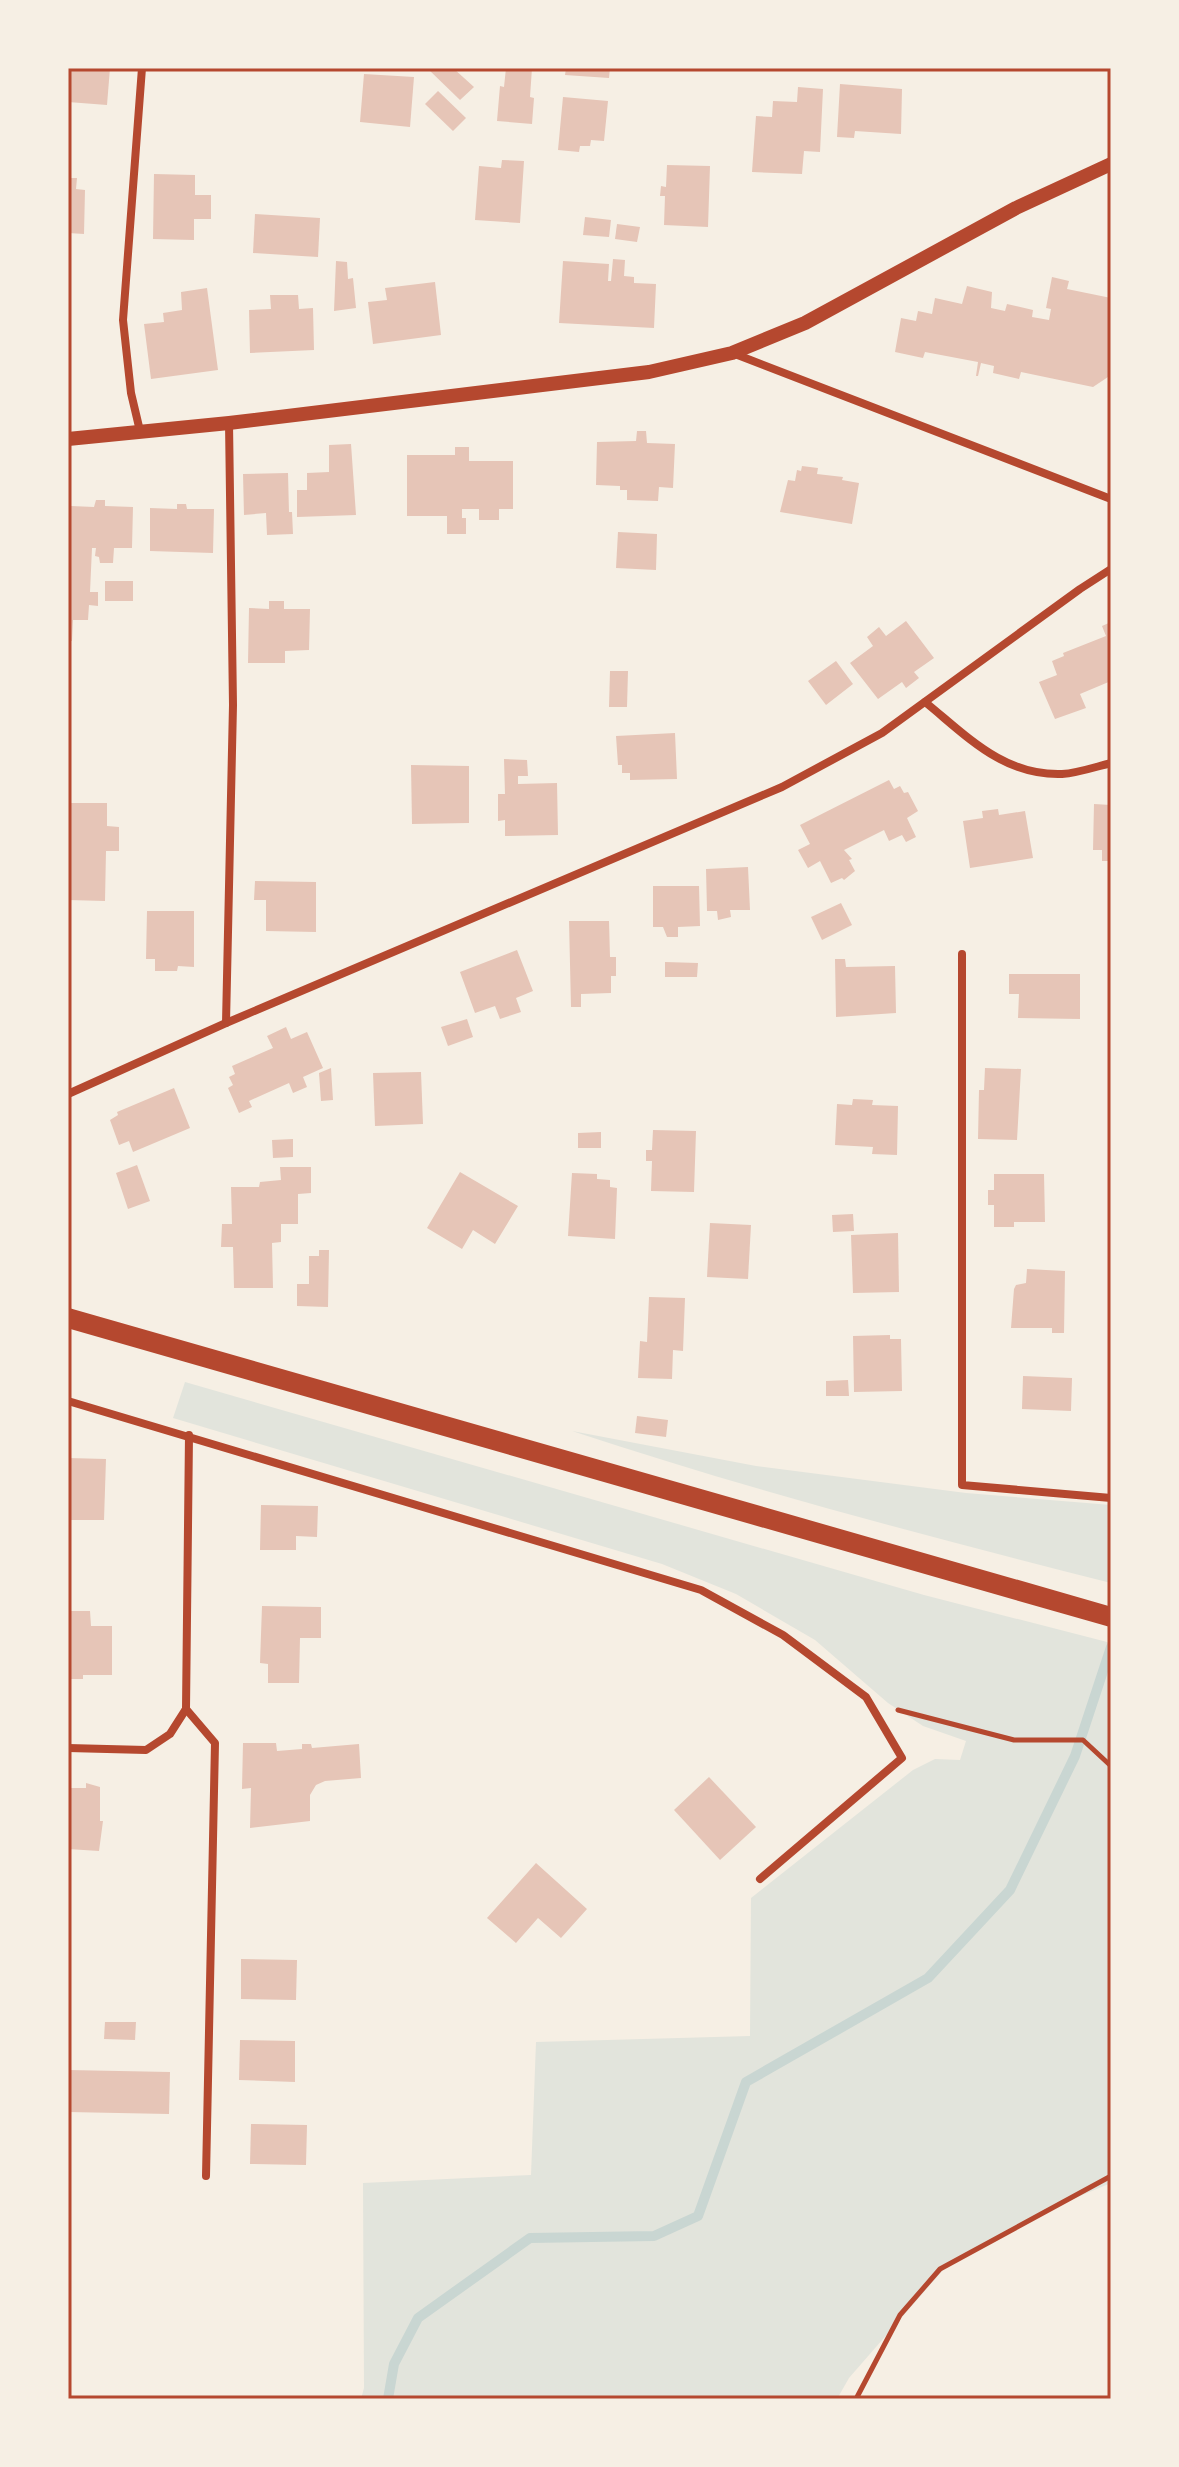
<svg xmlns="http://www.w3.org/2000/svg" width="1179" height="2467" viewBox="0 0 1179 2467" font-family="Signika,sans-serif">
<rect width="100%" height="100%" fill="#f6efe4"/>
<g fill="#e2e4dc">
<path d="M185 1382 924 1595 1111 1643V2183L1049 2209 950 2262 849 2378 837 2399H361L364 2388 363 2183 531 2175 536 2042 750 2036 751 1898 913 1770 935 1759 960 1760 966 1741 923 1726 888 1703 815 1640 736 1594 662 1564 173 1418Z"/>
<path d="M572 1431 756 1466 966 1493 1111 1505V1583C930 1537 750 1490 572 1431Z"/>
</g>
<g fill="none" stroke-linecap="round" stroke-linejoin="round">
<path stroke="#c9d6d2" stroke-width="10" d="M388 2399 394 2364 418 2318 530 2238 654 2236 698 2216 746 2082 928 1978 1010 1890 1075 1756 1111 1647"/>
</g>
<g fill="#e6c5b7">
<path d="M68 68H110L107 105 68 102Z"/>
<path d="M427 68H453L474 87 460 100Z"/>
<path d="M506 68H532L530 97 534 98 532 124 497 121 500 86 504 87Z"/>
<path d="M566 68H610L609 78 565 75Z"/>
<path d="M364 74 414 77 410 127 360 122Z"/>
<path d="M840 84 902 89 901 134 855 131 854 138 837 137Z"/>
<path d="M798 87 823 89 820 152 804 151 802 174 752 172 756 116 772 117 773 101 797 102Z"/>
<path d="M438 91 466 118 453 131 425 104Z"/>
<path d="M563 97 608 101 604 141 591 140 590 146H580L579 152 558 150Z"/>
<path d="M502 160 524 161 520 223 475 220 479 166 501 168Z"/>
<path d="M667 165 710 166 708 227 664 225 665 196H660L661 186 666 187Z"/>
<path d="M154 174 195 175V195H211V219H194V240L153 239Z"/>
<path d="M68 178H77L76 189 85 190 84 234 68 233Z"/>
<path d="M255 214 320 218 318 257 253 253Z"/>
<path d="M585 217 611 220 609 237 583 235Z"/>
<path d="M617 224 640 227 637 242 615 239Z"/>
<path d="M613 259 625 260 624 276 634 277V283L656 284 654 328 559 323 563 261 609 264 608 281H611Z"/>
<path d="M336 261 347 262 348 279 353 278 356 308 334 311Z"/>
<path d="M1052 277 1069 281 1067 289 1111 298V375L1093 387 1021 372 1019 379 993 373 994 366 981 363 978 376H976L978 362 925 352 923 358 895 352 901 318 916 321 918 311 932 314 935 298 962 304 967 286 992 292 991 308 1005 311 1007 304 1033 310 1032 317 1049 320 1051 309 1046 308Z"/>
<path d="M435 282 441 335 373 344 368 302 387 300 385 288Z"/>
<path d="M207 288 218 370 151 379 144 324 164 322 163 313 182 310 181 292Z"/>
<path d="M270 295H298L299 309 313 308 314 350 250 353 249 310 271 309Z"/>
<path d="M637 431H646L647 443 675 444 673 488 659 487 658 501 627 500V490H620V486L596 485 597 442 636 441Z"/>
<path d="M351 444 356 515 297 517V490H307V473L329 472V445Z"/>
<path d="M455 447H469V461H513V509H499V520H479V509H462V518H466V534H447V516H407V455H455Z"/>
<path d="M802 466 818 468 817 474 843 477 842 480 859 483 852 524 780 512 788 480 795 481 797 470 801 471Z"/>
<path d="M288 473 289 512H292L293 534 267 535 266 513 244 515 243 474Z"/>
<path d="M96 500H105V506L133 507 132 548H114L113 563H100L99 557 95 556 96 548H92L90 592H98V606L89 605 88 620H73L72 641H68L71 506 94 507Z"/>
<path d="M177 504H186L187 509H214L213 553 150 551V508L177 509Z"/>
<path d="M618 532 657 534 656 570 616 568Z"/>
<rect x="105" y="581" width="28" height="20"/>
<path d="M269 601H284V609H310L309 650 285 651V663H248L249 608 269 609Z"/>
<path d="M906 621 934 658 914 672 919 678 906 688 902 682 878 699 850 663 873 646 867 637 879 627 886 636Z"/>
<path d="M1111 622V681L1080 694 1086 708 1055 719 1039 682 1057 675 1052 661 1064 656 1063 653 1106 636 1102 626Z"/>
<path d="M836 661 853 684 826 705 808 681Z"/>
<path d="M610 671H628L627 707H609Z"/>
<path d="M675 733 677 779 630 780V773H622V765H618L616 736Z"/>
<path d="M504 759 527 760 528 776H518V784L557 783 558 835 505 836V820L498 821V794H505Z"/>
<path d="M411 765 469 766V823L412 824Z"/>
<path d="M889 780 894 789 900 786 904 793 908 792 918 811 907 818 916 837 906 842 902 835 889 841 884 830 844 850 852 859 849 860 855 871 844 880 842 878 831 883 820 861 808 868 798 850 810 844 800 825Z"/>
<path d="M68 803H107V826L119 827V851H106L105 901 68 900Z"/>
<path d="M1094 804 1111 805V861H1102V850H1093Z"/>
<path d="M998 809 999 815 1025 811 1033 858 970 868 963 821 983 818 982 811Z"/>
<path d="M748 867 750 910H730L731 917 718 920 717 911H707L706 869Z"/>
<path d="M255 881 316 882V932L266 931V900H254Z"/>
<path d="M653 886H699L700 926 678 927V937H667L663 927H653Z"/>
<path d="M841 903 852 925 822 940 811 917Z"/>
<path d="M147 911H194V967L178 966 177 971H155V959H146Z"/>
<path d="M569 921H609L610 957H616V976H611V993L581 994V1007H571Z"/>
<path d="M517 950 533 991 516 998 521 1012 500 1019 495 1006 475 1013 460 972Z"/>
<path d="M835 959H845L846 967 895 966 896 1013 836 1017Z"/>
<path d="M665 962 698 963 697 977H665Z"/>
<path d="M1009 974H1080V1019L1018 1018 1019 994H1009Z"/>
<path d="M467 1019 473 1037 448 1046 441 1027Z"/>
<path d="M286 1027 291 1039 307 1032 323 1068 303 1077 307 1087 293 1093 289 1083 249 1101 252 1107 239 1113 228 1088 233 1085 229 1077 235 1074 232 1066 273 1048 267 1036Z"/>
<path d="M331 1068 333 1100 321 1101 319 1073Z"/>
<path d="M985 1068 1021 1069 1017 1140 978 1139 979 1090H984Z"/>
<path d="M421 1072 423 1124 375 1126 373 1073Z"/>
<path d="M174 1088 190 1128 133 1152 129 1141 119 1145 110 1120 118 1115 117 1112Z"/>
<path d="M853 1099 873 1100 872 1105 898 1106 897 1155 872 1154 873 1147 835 1145 837 1104 852 1105Z"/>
<path d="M653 1130 696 1131 694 1192 651 1191 652 1161H646V1150H652Z"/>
<path d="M601 1132V1148H578V1133Z"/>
<path d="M293 1139V1157L273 1158 272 1140Z"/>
<path d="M137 1165 150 1201 128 1209 116 1173Z"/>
<path d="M280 1167H311V1193L298 1194V1224H281V1242L272 1243 273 1288H234L233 1247H221L222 1224H232L231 1187H259L260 1182 281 1180Z"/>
<path d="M460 1172 518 1206 495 1244 473 1230 462 1249 427 1228Z"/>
<path d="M572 1173 597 1174V1179L610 1180V1187L617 1188 615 1239 568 1236Z"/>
<path d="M994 1174H1044L1045 1222H1014V1227H994V1205H988V1190H994Z"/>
<path d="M853 1214 854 1231 833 1232 832 1215Z"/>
<path d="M710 1223 751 1225 748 1279 707 1277Z"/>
<path d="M898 1233 899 1292 853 1293 851 1235Z"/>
<path d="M319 1250H329L328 1307 297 1306V1284H309V1256H319Z"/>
<path d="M1027 1269 1065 1271 1064 1333H1052V1328H1011L1014 1289 1016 1285 1026 1283Z"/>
<path d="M649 1297 685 1298 683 1351 673 1350 672 1379 638 1378 640 1341 647 1342Z"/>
<path d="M890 1335V1339H901L902 1391 854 1392 853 1336Z"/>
<path d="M1023 1376 1072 1378 1071 1411 1022 1409Z"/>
<path d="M848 1380 849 1396H826V1381Z"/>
<path d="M637 1416 668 1420 666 1437 635 1433Z"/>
<path d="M68 1458 106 1459 104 1520H68Z"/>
<path d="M261 1505 318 1506 317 1537 296 1536V1550H260Z"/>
<path d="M262 1606 321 1607V1638H300L299 1683H268V1664L260 1663Z"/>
<path d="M68 1611H90L91 1626H112V1675H83V1679H68Z"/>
<path d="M243 1743H276L277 1751 302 1749V1744H311L312 1748 359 1744 361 1778 325 1781 316 1785 310 1795V1821L250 1828 251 1788 242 1789Z"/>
<path d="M709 1777 756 1827 720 1860 674 1810Z"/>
<path d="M86 1783 100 1787V1821H103L99 1851 68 1849V1788H86Z"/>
<path d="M536 1863 587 1909 561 1938 538 1918 516 1943 487 1918Z"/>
<path d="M241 1959 297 1960 296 2000 241 1999Z"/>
<path d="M105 2022H136L135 2040 104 2039Z"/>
<path d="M240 2040 295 2041V2082L239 2080Z"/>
<path d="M68 2070 170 2072 169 2114 68 2112Z"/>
<path d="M251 2124 307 2125 306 2165 250 2164Z"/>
</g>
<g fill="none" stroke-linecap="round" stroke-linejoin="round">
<g stroke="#b5482f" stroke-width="5">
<path d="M898 1710 1014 1740H1083L1111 1766"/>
<path d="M856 2399 900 2315 940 2269 1111 2176"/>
</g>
<g stroke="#b5482f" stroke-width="8">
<path d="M735 354 1111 499"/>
<path d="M140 431 131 393 123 320 142 68"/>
<path d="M925 702C967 736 1003 776 1062 774 1078 773 1095 767 1111 763"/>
<path d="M962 954V1485L1111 1498"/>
<path d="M226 1023 233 705 229 423"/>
<path d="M68 1094 226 1023 782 787 882 733 1080 589 1111 569"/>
<path d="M68 1401 701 1590 783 1635 866 1697 902 1758 760 1879"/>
<path d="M186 1709 215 1743 206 2176"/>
<path d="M68 1748 146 1750 170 1734 186 1709 189 1435"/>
</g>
<path stroke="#b5482f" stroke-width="14" d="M68 439 229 423 649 372 732 353 805 323 1016 208 1111 164"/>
<path stroke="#b5482f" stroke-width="20" d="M68 1318 1111 1617"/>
</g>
<rect width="1179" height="2467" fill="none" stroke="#f6efe4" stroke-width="140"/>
<rect x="70" y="70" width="1039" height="2327" fill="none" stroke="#b5482f" stroke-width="3"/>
</svg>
